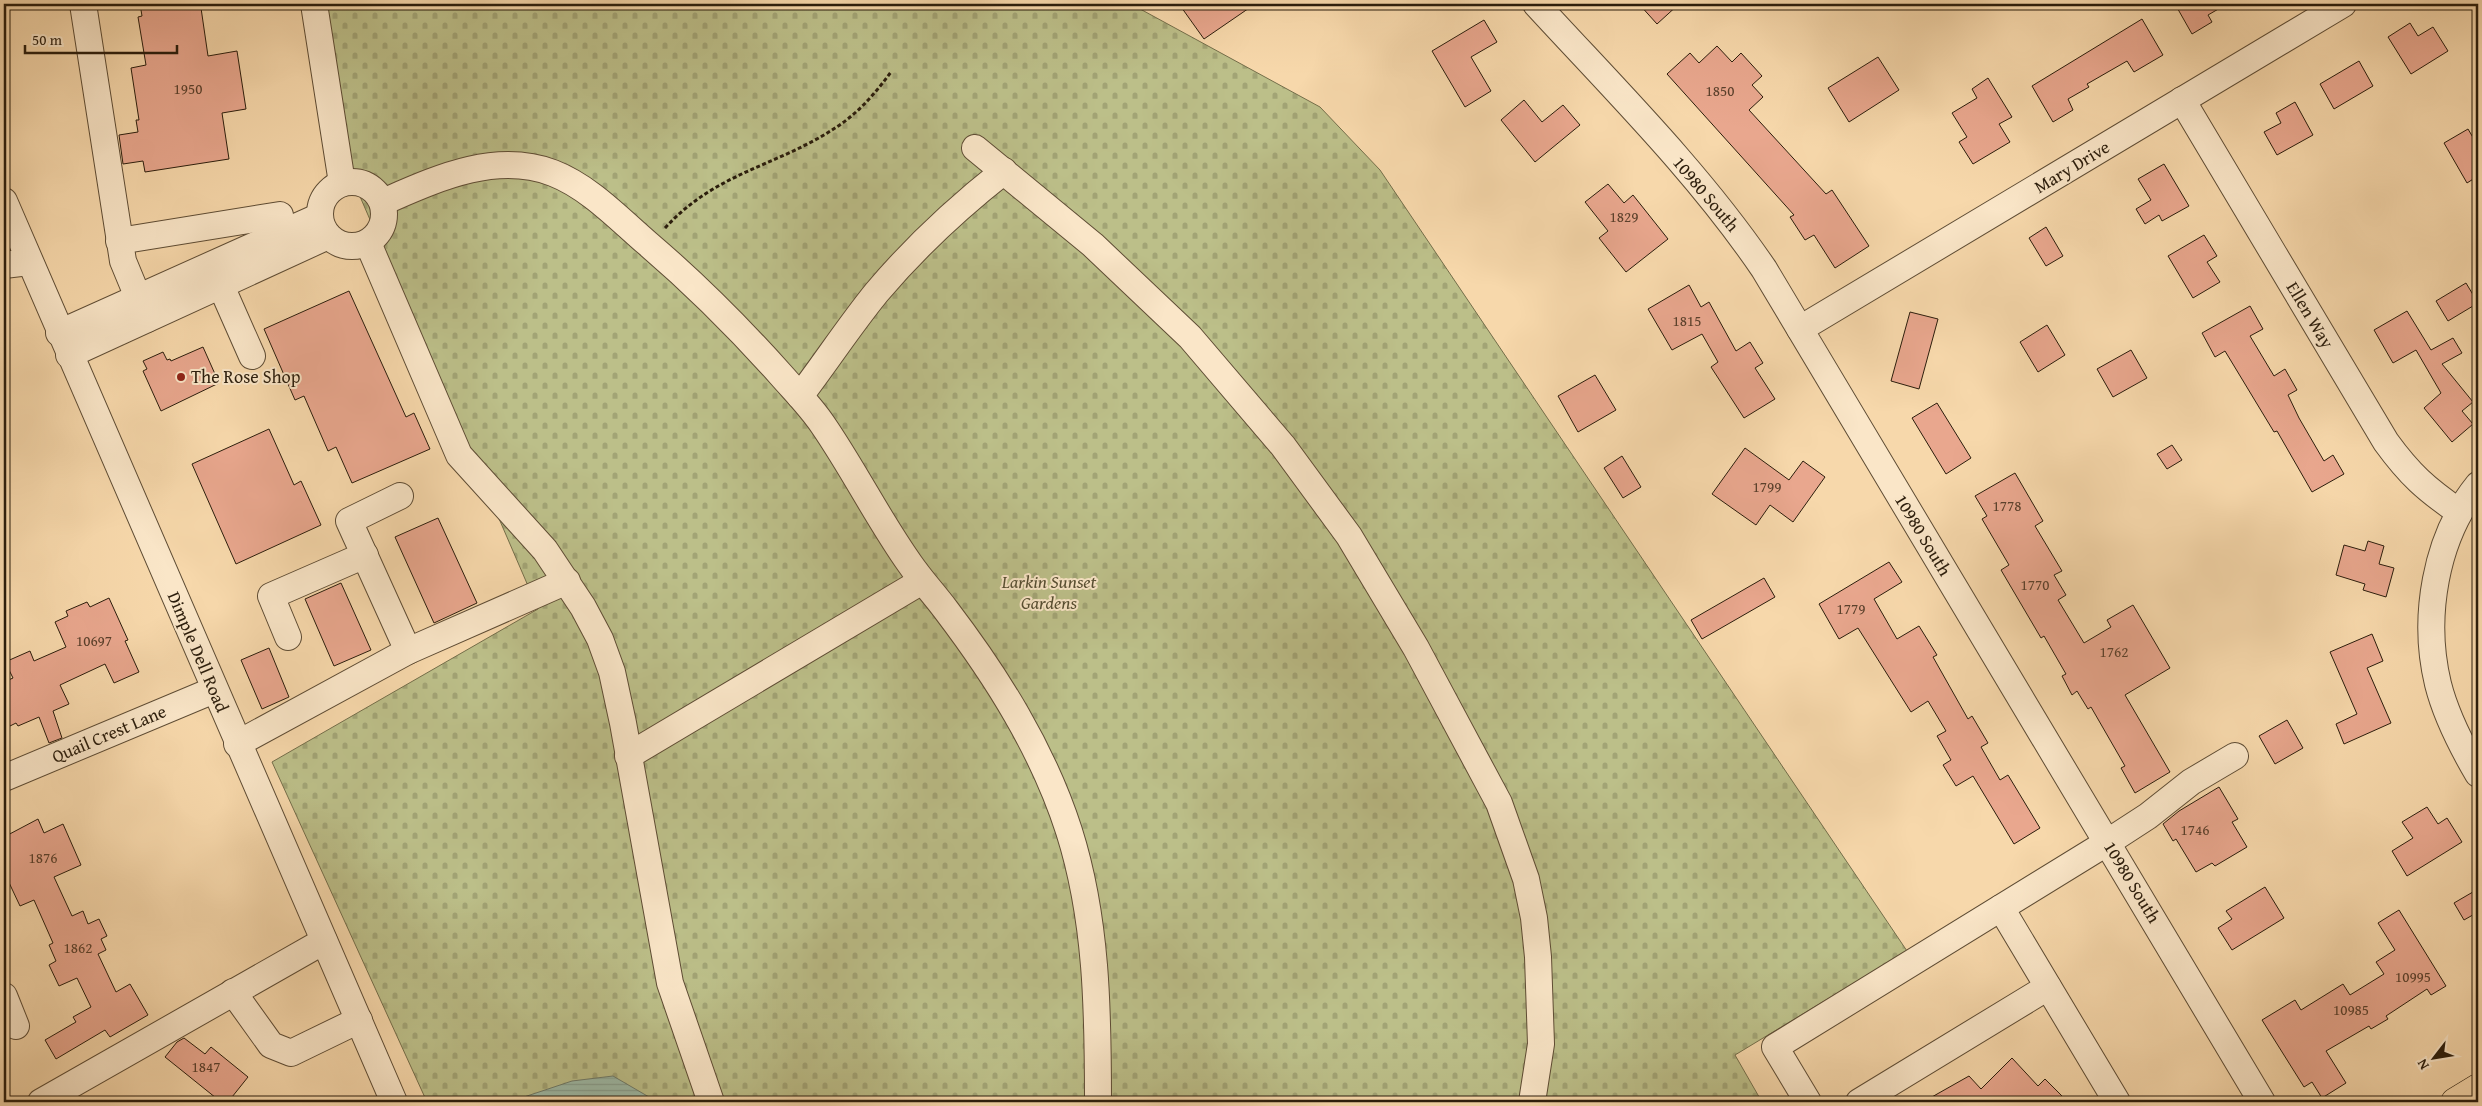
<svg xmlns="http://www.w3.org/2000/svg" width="2482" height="1106" viewBox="0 0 2482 1106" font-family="'Gentium Book Plus',serif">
<defs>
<pattern id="cemetery-stones" width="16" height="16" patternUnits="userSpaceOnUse" patternTransform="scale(1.25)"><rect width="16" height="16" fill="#bcbf89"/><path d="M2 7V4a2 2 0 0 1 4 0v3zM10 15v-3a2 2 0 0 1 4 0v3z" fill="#a2a475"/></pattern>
<pattern id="water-rules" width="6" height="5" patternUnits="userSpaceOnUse" patternTransform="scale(1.25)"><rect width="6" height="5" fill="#9dbaa7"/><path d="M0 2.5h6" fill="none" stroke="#879f8f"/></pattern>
</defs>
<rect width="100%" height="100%" fill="#f7d8ab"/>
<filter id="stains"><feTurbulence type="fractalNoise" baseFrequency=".004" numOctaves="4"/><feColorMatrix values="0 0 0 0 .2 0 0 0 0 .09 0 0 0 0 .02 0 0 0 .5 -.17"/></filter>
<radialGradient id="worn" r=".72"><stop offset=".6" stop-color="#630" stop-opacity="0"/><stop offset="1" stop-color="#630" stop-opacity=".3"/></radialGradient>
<path fill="url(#cemetery-stones)" stroke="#746e4a" d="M323 4H1131L1320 107 1380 170 1907 951 1735 1055 1762 1102H427L272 762 538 609 349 171Z"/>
<path fill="url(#water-rules)" stroke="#6f7b69" d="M613 1076 649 1097 652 1102H518L524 1097 572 1081Z"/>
<g fill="#e9a78e" stroke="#2b1d0c">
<path d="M140 4H196V8H201L208 56 237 51 246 109 222 113 229 159 145 172 143 161 123 164 119 135 138 132 136 120H139L131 68 146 65 138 17 142 16Z"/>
<path d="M1179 4H1255L1204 39Z"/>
<path d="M1639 4H1679L1657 24Z"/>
<path d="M2175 4H2227L2208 15 2212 22 2192 34Z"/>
<path d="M2142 19 2163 55 2134 72 2127 61 2087 84 2089 87 2068 99 2073 110 2053 122 2032 86Z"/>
<path d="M1484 20 1497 42 1471 57 1491 91 1465 107 1432 51Z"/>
<path d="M2410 23 2418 36 2433 27 2448 51 2411 74 2388 37Z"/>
<path d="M1717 46 1732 62 1741 53 1762 76 1752 85 1763 97 1749 110 1826 194 1832 190 1869 246 1835 268 1814 235 1805 240 1790 217 1794 215 1667 74 1690 53 1699 63Z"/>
<path d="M1878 57 1899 90 1849 122 1828 88Z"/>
<path d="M2359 61 2373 86 2334 109 2320 84Z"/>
<path d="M1988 78 2012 117 1999 124 2010 142 1973 164 1959 142 1967 137 1952 113 1977 98 1972 89Z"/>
<path d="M1524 100 1542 122 1563 105 1580 125 1535 162 1501 120Z"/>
<path d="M2295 102 2313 135 2277 155 2264 132 2281 123 2276 113Z"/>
<path d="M2468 129 2478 146V176L2467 183 2444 143Z"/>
<path d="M2164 164 2189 206 2162 221 2159 215 2145 224 2136 209 2151 200 2138 179Z"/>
<path d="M1608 184 1624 203 1633 195 1668 239 1626 272 1599 238 1608 231 1585 202Z"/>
<path d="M2046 227 2063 256 2046 266 2029 238Z"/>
<path d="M2204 235 2217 256 2207 262 2220 282 2193 298 2168 256Z"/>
<path d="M2466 283 2478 303 2448 321 2436 301Z"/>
<path d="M1689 285 1701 307 1709 302 1736 351 1750 342 1763 363 1755 368 1775 399 1744 418 1711 367 1718 362 1702 334 1672 350 1648 309Z"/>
<path d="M349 291 406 417 414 413 430 449 352 483 336 447 328 451 304 396 295 400 264 329Z"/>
<path d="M2250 306 2263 329 2250 336 2274 376 2285 369 2297 390 2288 395 2299 418 2324 461 2333 455 2344 474 2312 492 2277 431 2274 432 2225 351 2215 357 2202 333Z"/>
<path d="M2407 311 2431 350 2453 338 2462 353 2442 364 2473 402 2462 411 2473 424 2452 442 2424 408 2441 393 2416 350 2393 363 2374 330Z"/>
<path d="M1910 312 1938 319 1919 389 1891 381Z"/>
<path d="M2047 325 2065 355 2038 372 2020 342Z"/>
<path d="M203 347 219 383 161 411 143 371 147 369 143 361 163 352 167 360 170 359 171 361Z"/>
<path d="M2131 350 2147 378 2113 397 2097 369Z"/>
<path d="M1595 375 1616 410 1578 432 1558 396Z"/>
<path d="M1937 403 1971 458 1946 474 1912 418Z"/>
<path d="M269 429 294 485 301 481 321 525 236 564 192 464Z"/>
<path d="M2172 445 2182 460 2167 469 2157 454Z"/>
<path d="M1745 448 1789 480 1803 461 1825 477 1793 522 1770 505 1756 525 1712 494Z"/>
<path d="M1622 456 1641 487 1623 498 1604 468Z"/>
<path d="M2015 473 2043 521 2035 526 2062 571 2054 575 2066 595 2058 600 2084 643 2111 627 2107 620 2133 605 2170 668 2125 695 2170 772 2135 793 2121 768 2125 766 2091 707 2088 709 2077 691 2072 695 2062 676 2066 674 2044 636 2041 638 2001 570 2009 565 1982 519 1987 516 1975 496Z"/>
<path d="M438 518 477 603 434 623 395 537Z"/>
<path d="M2368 541 2384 546 2379 564 2394 568 2386 597 2363 590 2365 584 2336 575 2344 545 2365 551Z"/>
<path d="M1889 562 1902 582 1874 599 1897 639 1919 626 1937 655 1933 657 1968 719 1972 716 1988 743 1981 747 2000 780 2008 775 2040 828 2014 844 1973 776 1956 786 1943 765 1951 760 1937 736 1946 731 1928 701 1911 712 1858 628 1839 639 1819 604Z"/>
<path d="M1764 578 1775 597 1702 639 1691 620Z"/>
<path d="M341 583 371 650 334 666 305 599Z"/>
<path d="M109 598 128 640 125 641 139 672 114 683 105 664 60 685 69 704 53 711 62 738 49 743 39 717 18 726 16 723 4 729V682L13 678 5 662 30 651 34 661 66 647 55 622 68 616 66 611 87 602 90 607Z"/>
<path d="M2372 634 2383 661 2367 668 2391 723 2344 744 2336 724 2357 714 2330 652Z"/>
<path d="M269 648 289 697 262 709 241 660Z"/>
<path d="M2287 720 2303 748 2275 764 2259 736Z"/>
<path d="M2219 787 2238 819 2232 822 2247 847 2215 866 2212 863 2196 872 2176 839 2173 841 2163 824 2179 811Z"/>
<path d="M2427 807 2438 824 2447 818 2462 842 2407 876 2392 851 2413 838 2402 822Z"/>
<path d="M38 819 44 833 63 824 81 865 54 877 72 916 83 911 88 924 99 919 107 936 101 939 106 950 98 954 116 992 130 984 148 1015 110 1037 105 1030 56 1059 45 1040 76 1022 73 1017 91 1007 77 978 59 986 49 965 56 961 49 945 53 943 34 900 20 906 4 872V837Z"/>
<path d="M2265 887 2284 918 2232 950 2218 928 2232 919 2226 911Z"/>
<path d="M2478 889V912L2464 920 2454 903Z"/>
<path d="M2399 910 2446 986 2431 995 2427 989 2386 1016 2388 1019 2371 1029 2369 1026 2326 1051 2346 1083 2322 1098 2312 1082 2304 1087 2262 1020 2295 1000 2301 1010 2343 984 2350 995 2384 974 2376 962 2395 950 2378 923Z"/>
<path d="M184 1038 205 1054 211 1047 248 1077 228 1102H221L165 1057 177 1042Z"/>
<path d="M2012 1058 2038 1086 2045 1079 2068 1102H1923L1969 1076 1981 1089Z"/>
</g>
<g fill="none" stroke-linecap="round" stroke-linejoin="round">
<g stroke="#5e4c34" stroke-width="28">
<g id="minor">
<path d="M83 4 123 261 147 319"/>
<path d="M314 4 342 183"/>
<path d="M1536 4C1615 90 1698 172 1764 269L2262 1102"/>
<path d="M2182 100 2386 442C2410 475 2426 489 2459 512"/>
<path d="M975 148 1093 245 1190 337 1283 446 1349 536 1416 648 1499 803 1526 879 1534 918 1538 957 1541 1044 1532 1102"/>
<circle cx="352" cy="214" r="32"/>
<path d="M4 201 394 1102"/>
<path d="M383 202C436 179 495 151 553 173 589 187 618 218 647 243 695 284 739 328 781 375 796 392 811 407 823 425 854 470 878 519 910 564 921 580 934 594 946 610 997 677 1043 750 1069 831 1097 919 1098 1011 1098 1102"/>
<path d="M119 241 280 215"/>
<path d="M368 243 459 455 545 550 583 607 600 639 612 672 623 723 670 983 711 1102"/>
<path d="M4 265 29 262"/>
<path d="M214 270 252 356"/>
<path d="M1800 329 2343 4"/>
<path d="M59 333 320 216"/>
<path d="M69 355 328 236"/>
<path d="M800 396C826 362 850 325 877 292 915 247 957 208 1004 171"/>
<path d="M2478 485C2435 538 2422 618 2438 684 2446 716 2461 745 2478 774"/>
<path d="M400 496 349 521 408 651"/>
<path d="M288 637 271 596 365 555"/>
<path d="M237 744 408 651 567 581"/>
<path d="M628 756 922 581"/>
<path d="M4 778 214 690"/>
<path d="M2001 908 2117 1102"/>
<path d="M233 992 271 1045 291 1053 359 1020"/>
<path d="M4 996 16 1026"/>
<path d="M41 1102 324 941"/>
<path d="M1808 1102 1775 1047 2108 842 2148 816 2191 782 2235 756"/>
<path d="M1859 1102 2048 987"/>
</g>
</g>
<g stroke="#2b1d0c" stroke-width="29">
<path id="major" d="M2455 1102 2478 1088"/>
</g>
<path stroke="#2b1d0c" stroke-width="3" stroke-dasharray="4 2.5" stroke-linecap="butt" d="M665 228C718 170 781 166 841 124 861 110 877 91 891 72"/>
<use href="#minor" stroke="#fae6c8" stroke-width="26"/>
<use href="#major" stroke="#f7d8ab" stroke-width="28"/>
</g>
<circle fill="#8f2418" stroke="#fae6c8" stroke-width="2" cx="181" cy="377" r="5"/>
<g text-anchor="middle" stroke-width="4" stroke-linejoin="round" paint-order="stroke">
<g font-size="15" fill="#5a402c">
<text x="188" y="94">1950</text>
<text x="1720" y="96">1850</text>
<text x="1624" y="222">1829</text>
<text x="1687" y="326">1815</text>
<text x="1767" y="492">1799</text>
<text x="2007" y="511">1778</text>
<text x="2035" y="590">1770</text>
<text x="1851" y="614">1779</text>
<text x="94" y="646">10697</text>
<text x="2114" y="657">1762</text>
<text x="2195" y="835">1746</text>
<text x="43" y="863">1876</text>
<text x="78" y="953">1862</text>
<text x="2413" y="982">10995</text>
<text x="2351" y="1015">10985</text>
<text x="206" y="1072">1847</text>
</g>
<g font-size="18" fill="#2b1d0c" stroke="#fae6c8">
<text transform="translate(2072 167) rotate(-31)" y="6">Mary Drive</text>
<text transform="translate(1706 194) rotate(50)" y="6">10980 South</text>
<text transform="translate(2310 315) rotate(59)" y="6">Ellen Way</text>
<text transform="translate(1923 535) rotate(59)" y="6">10980 South</text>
<text transform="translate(198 652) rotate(67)" y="6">Dimple Dell Road</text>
<text transform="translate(109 734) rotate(-23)" y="6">Quail Crest Lane</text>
<text transform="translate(2132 882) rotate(59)" y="6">10980 South</text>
</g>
<g font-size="18" fill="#2b1d0c" stroke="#fae6c8" text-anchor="start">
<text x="191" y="383">The Rose Shop</text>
</g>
<g font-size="18" font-style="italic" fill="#564e32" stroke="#fae6c8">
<text x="1049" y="588">Larkin Sunset<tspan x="1049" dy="21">Gardens</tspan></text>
</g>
</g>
<rect width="2482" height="1106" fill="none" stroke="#f7d8ab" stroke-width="20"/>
<rect x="5" y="5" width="2472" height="1096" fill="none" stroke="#2b1d0c" stroke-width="2.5"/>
<rect x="10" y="10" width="2462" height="1086" fill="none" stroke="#2b1d0c"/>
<g transform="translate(2434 1058) rotate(239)" stroke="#fae6c8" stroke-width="4" paint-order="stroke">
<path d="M0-4L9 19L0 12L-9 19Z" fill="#2b1d0c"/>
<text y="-8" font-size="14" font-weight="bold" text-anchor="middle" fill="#2b1d0c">N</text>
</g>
<path d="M25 45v8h152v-8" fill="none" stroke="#2b1d0c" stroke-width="2.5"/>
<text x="32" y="45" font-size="15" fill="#2b1d0c" stroke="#fae6c8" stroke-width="4" paint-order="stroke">50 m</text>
<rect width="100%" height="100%" filter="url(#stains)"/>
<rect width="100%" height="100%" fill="url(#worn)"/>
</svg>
